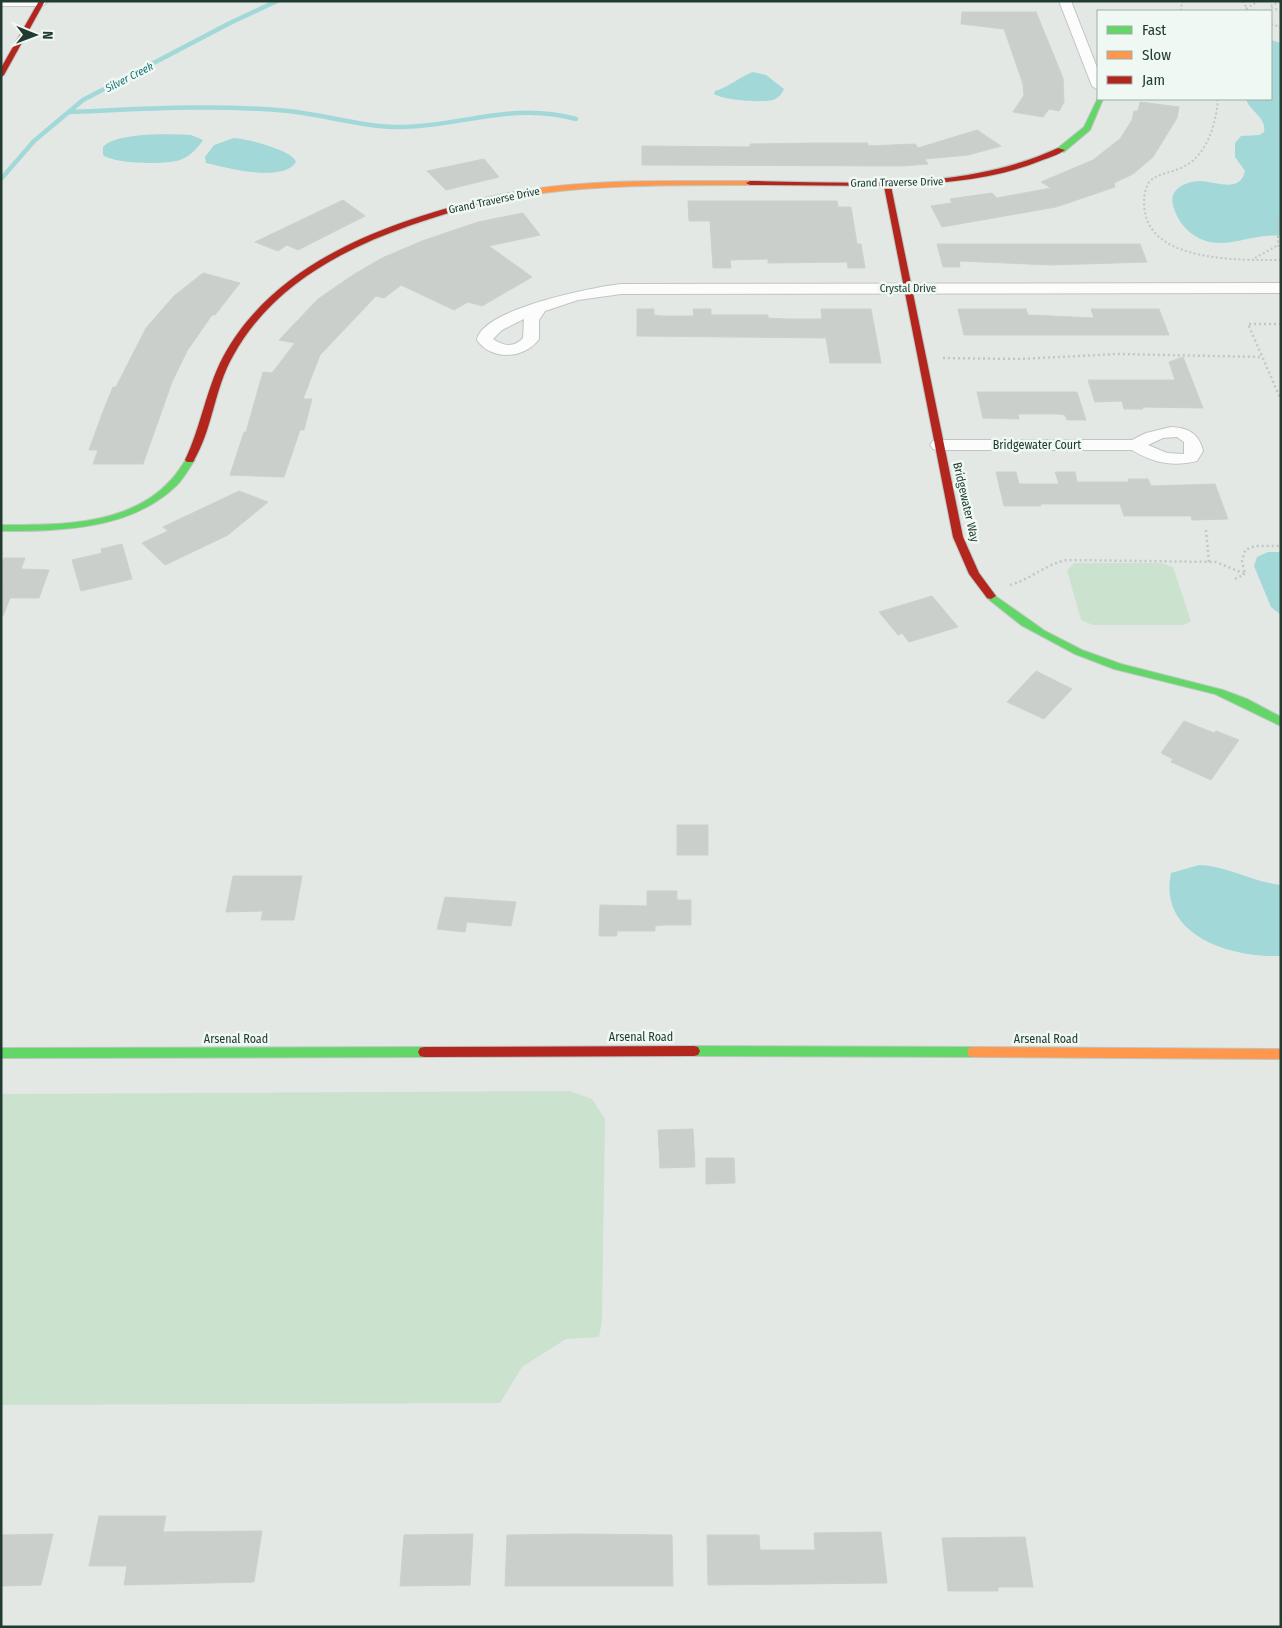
<svg xmlns="http://www.w3.org/2000/svg" width="1282" height="1628" font-family="'Fira Sans Condensed',sans-serif">
	<style>
		.green { fill: #cbe2cf }
		.water { fill: #a3d8d8 }
		.lines { fill: none; stroke-linecap: round; stroke-linejoin: round }
		.stream { stroke: #a3d8d8; stroke-width: 4.5 }
		.building { fill: #cacfcc; stroke: #cbd1ce }
		.street-casing { stroke: #c0c5c2; stroke-width: 2 }
		.fast-casing { stroke: #bec6c2; stroke-width: 2 }
		.slow-casing { stroke: #bec6c2; stroke-width: 2 }
		.jam-casing { stroke: #bec6c2; stroke-width: 2 }
		.path-far1 { stroke: #c0c8c5; stroke-width: 2; stroke-dasharray: 2 2.5; stroke-linecap: butt }
		.path { stroke: #c0c8c5; stroke-width: 2.5; stroke-dasharray: 2 3; stroke-linecap: butt }
		.street { fill: #fbfcfb; fill-rule: evenodd }
		.fast { fill: #63d668; fill-rule: evenodd }
		.slow { fill: #ff974d; fill-rule: evenodd }
		.jam { fill: #b3261e; fill-rule: evenodd }
		.labels { text-anchor: middle; stroke-width: 5; stroke-linejoin: round; paint-order: stroke }
		.far-water-label { font-size: 11px; font-style: italic; fill: #1a7678; stroke: #f0f8f3 }
		.far-street-label { font-size: 11px; fill: #203c30; stroke: #f0f8f3 }
		.street-label { font-size: 12px; fill: #203c30; stroke: #f0f8f3 }
	</style>
	<rect width="100%" height="100%" fill="#e3e8e5"/>
	<g class="green">
		<path d="M1074,563H1162L1173,567L1191,621L1184,625H1093L1081,620L1067,570Z"/>
		<path d="M570,1091L592,1099L605,1119L602,1321L599,1337L566,1339L522,1367L500,1403L1,1405V1094Z"/>
	</g>
	<g class="water">
		<path d="M1271,40L1281,43V236C1250,232 1221,255 1192,234C1182,226 1176,217 1173,205C1169,189 1185,182 1199,181C1215,181 1240,194 1245,171L1235,157V143L1241,136L1259,135L1264,132C1267,117 1249,111 1246,99H1271Z"/>
		<path d="M753,72L766,75L784,89C782,94 778,98 773,100C762,103 723,100 714,94L715,91C729,87 739,77 753,72Z"/>
		<path d="M191,135L203,140C198,148 189,157 180,160C166,165 114,164 103,155V147C117,132 171,134 191,135Z"/>
		<path d="M234,138C247,139 293,150 296,162C283,183 227,168 206,163L205,157L214,145Z"/>
		<path d="M1268,552H1281V615L1271,607L1254,566L1257,557Z"/>
		<path d="M1199,865C1227,866 1253,882 1281,885V956C1231,958 1158,936 1171,873Z"/>
	</g>
	<g class="lines">
		<g class="stream">
			<path d="M69,112C142,109 215,104 288,111C327,115 365,128 404,127C466,125 513,102 576,119"/>
			<path d="M1,179L34,141L83,100L228,24L277,1"/>
		</g>
	</g>
	<g class="building">
		<path d="M962,12H1036L1063,78L1064,102L1059,111L1049,109L1043,117L1013,112L1024,95L1023,84L1004,29L961,24Z"/>
		<path d="M1140,102L1179,107L1177,118L1153,157L1133,174L1114,183L1115,187L1056,207L942,227L931,206L952,203L950,199L992,193L997,198L1051,188L1041,182L1093,160L1112,145L1120,139L1132,120L1134,111H1138Z"/>
		<path d="M977,130L1001,146L968,155L925,159L928,164L902,166L642,165V146L750,147V144L815,143H868V146L915,144L918,148Z"/>
		<path d="M484,159L499,177L446,190L427,171Z"/>
		<path d="M343,200L365,216L298,250L287,245L278,251L255,242Z"/>
		<path d="M688,201H837L838,207H851L857,244H861L865,268H848L847,262L768,263V259L730,260L731,268H713L710,221H689Z"/>
		<path d="M523,213L540,235L489,246L532,277L482,306L468,302L454,310L401,285L384,298L376,296L320,355L303,399H312L304,430H300L284,477L230,475L244,432H246L263,372L272,373L295,343L279,340L318,299L353,275L382,258L422,241L478,222Z"/>
		<path d="M937,244H1140L1147,262L1051,265L959,261L960,267H943Z"/>
		<path d="M203,273L240,283L215,315H212L187,351L172,382L143,464H93L98,450H89L102,414L113,387H116L146,328L174,296Z"/>
		<path d="M637,309H654V315L661,316H694L693,309H711V315H768V318L785,319H822L821,309H871L881,363H830L826,338L637,336Z"/>
		<path d="M958,309H1026L1028,315L1094,318L1091,309H1159L1169,335H964Z"/>
		<path d="M1183,357L1203,408L1142,407L1143,409H1124L1122,401L1095,402L1088,380H1175L1169,362Z"/>
		<path d="M977,392H1077L1086,420H1067L1065,415L1058,414H1018L1019,419L983,418Z"/>
		<path d="M996,472H1016L1019,484H1059L1055,472H1075L1077,482H1129L1128,479H1148L1151,486L1215,484L1228,519L1192,520L1191,516H1124L1120,504H1040L1041,506H1004Z"/>
		<path d="M239,491L268,502L228,535L165,565L142,543L168,531L163,527Z"/>
		<path d="M122,544L132,579L81,591L72,560L102,553L101,549Z"/>
		<path d="M4,558H25L21,569L49,570L39,598H10L3,616L1,565Z"/>
		<path d="M932,596L958,627L909,642L902,633L898,635L879,612Z"/>
		<path d="M1036,671L1072,689L1044,719L1007,702Z"/>
		<path d="M1184,721L1214,733L1216,731L1239,740L1211,780L1171,762L1173,759L1161,753Z"/>
		<rect x="677" y="825" width="31" height="30"/>
		<path d="M233,876H302L294,920H261L263,911L226,912Z"/>
		<path d="M647,891H677V900H691V925H664L655,926V931H617V936H599L600,905L647,906Z"/>
		<path d="M445,897L516,902L511,926L467,922L465,932L437,929Z"/>
		<path d="M693,1129L695,1167L660,1168L658,1130Z"/>
		<path d="M706,1158H734L735,1183L706,1184Z"/>
		<path d="M99,1516H166L163,1532L262,1531L254,1582L124,1585L127,1566H89Z"/>
		<path d="M881,1532L887,1583L708,1585L707,1535H759L760,1550H815L814,1533Z"/>
		<path d="M53,1534L41,1585L1,1586V1535Z"/>
		<path d="M473,1534L470,1585L400,1586L404,1535Z"/>
		<path d="M575,1534L672,1535L673,1586H505L507,1535Z"/>
		<path d="M1025,1537L1033,1587H998V1591H948L942,1538Z"/>
	</g>
	<g class="lines">
		<defs>
			<g id="street">
				<path d="M1,1H47L48,2L42,6H1Z"/>
				<path d="M1059,1H1071L1098,70V90L1092,86Z"/>
				<path d="M1281,283V293L621,294L578,300L545,311L539,320V339C525,359 491,361 477,340C481,309 594,287 621,284ZM524,319L523,338C514,348 503,346 493,339L502,330Z"/>
				<path d="M1171,427C1188,428 1199,433 1203,451L1197,461C1173,467 1153,463 1132,450H939L933,449L930,445L933,441L939,440H1132L1146,433ZM1177,437L1184,442V454L1167,453L1148,445L1163,438Z"/>
			</g>
			<g id="fast">
				<path d="M1098,98L1103,99L1090,130L1064,152H1058V148L1084,127Z"/>
				<path d="M190,457L195,460C189,468 184,478 177,485C131,530 61,531 1,531V525C58,525 130,526 171,480C177,474 182,465 187,458Z"/>
				<path d="M991,593L1045,631L1082,650L1121,664L1223,690L1247,699L1281,717V726L1215,694L1114,669L1075,654L1021,625L987,598L986,596Z"/>
				<path d="M694,1046L973,1047L977,1048L979,1052L977,1056L973,1057L694,1056L690,1055L688,1051L690,1047Z"/>
				<path d="M424,1047L428,1048L430,1052L428,1056L424,1057L1,1058V1048Z"/>
			</g>
			<g id="slow">
				<path d="M681,181H750L754,183L750,185C658,185 568,184 478,204L474,202C481,197 492,197 500,195C559,182 621,181 681,181Z"/>
				<path d="M973,1047L1281,1049V1059L973,1057L969,1056L967,1052L969,1048Z"/>
			</g>
			<g id="jam">
				<path d="M39,1H45L4,75L1,77V68Z"/>
				<path d="M1058,148L1065,150C1058,155 1048,158 1040,161C993,180 942,183 891,186L963,537L979,573L996,596L991,599L987,598L969,574L953,537L884,186L750,185L746,183L750,181C853,182 962,192 1058,148Z"/>
				<path d="M478,200H481V204C387,229 282,266 233,356C214,389 213,429 193,462H187L185,460C201,427 206,389 223,357C273,264 382,224 478,200Z"/>
				<path d="M694,1046L698,1047L700,1051L698,1055L694,1056L424,1057L420,1056L418,1052L420,1048L424,1047Z"/>
			</g>
		</defs>
		<use href="#street" class="street-casing"/>
		<use href="#fast" class="fast-casing"/>
		<use href="#slow" class="slow-casing"/>
		<use href="#jam" class="jam-casing"/>
		<g class="path-far1">
			<path d="M1243,1L1248,11"/>
			<path d="M1281,3L1273,4L1270,7L1281,11"/>
			<path d="M1246,9L1258,1"/>
			<path d="M1181,11L1182,1"/>
			<path d="M1271,24L1281,27"/>
			<path d="M1218,99C1216,124 1207,157 1181,168C1170,173 1158,173 1149,182C1144,191 1143,202 1145,212C1153,263 1244,260 1281,260"/>
			<path d="M1278,218V245L1281,250"/>
			<path d="M1255,258L1278,245"/>
		</g>
		<g class="path">
			<path d="M1281,324H1248L1281,400"/>
			<path d="M943,358L1020,359L1117,354L1261,357"/>
			<path d="M1206,530L1209,562"/>
			<path d="M1235,579L1245,574"/>
			<path d="M1010,585C1031,579 1046,564 1067,560L1216,562L1245,574L1242,561L1245,550L1255,546H1281"/>
		</g>
		<use href="#street" class="street"/>
		<use href="#fast" class="fast"/>
		<use href="#slow" class="slow"/>
		<use href="#jam" class="jam"/>
	</g>
	<g class="labels">
		<g class="far-water-label">
			<text transform="translate(129 77) rotate(-27)" y="4">Silver Creek</text>
		</g>
		<g class="far-street-label">
			<text transform="translate(897 182) rotate(-1)" y="4">Grand Traverse Drive</text>
			<text transform="translate(494 200) rotate(-12)" y="4">Grand Traverse Drive</text>
			<text x="908" y="292">Crystal Drive</text>
		</g>
		<g class="street-label">
			<text x="1037" y="449">Bridgewater Court</text>
			<text transform="translate(966 502) rotate(77)" y="4">Bridgewater Way</text>
			<text x="641" y="1041">Arsenal Road</text>
			<text x="236" y="1043">Arsenal Road</text>
			<text x="1046" y="1043">Arsenal Road</text>
		</g>
	</g>
	<rect width="1282" height="1628" fill="none" stroke="#203c30" stroke-width="5"/>
	<rect x="1097" y="10" width="175" height="90" fill="#f0f8f3" stroke="#9dada5"/>
	<rect x="1107" y="26" width="25" height="8" fill="#63d668" stroke="#9dada5"/>
	<text x="1142" y="35" font-size="15" fill="#203c30">Fast</text>
	<rect x="1107" y="51" width="25" height="8" fill="#ff974d" stroke="#9dada5"/>
	<text x="1142" y="60" font-size="15" fill="#203c30">Slow</text>
	<rect x="1107" y="76" width="25" height="8" fill="#b3261e" stroke="#9dada5"/>
	<text x="1142" y="85" font-size="15" fill="#203c30">Jam</text>
	<g transform="translate(35 35) rotate(91)" stroke="#f0f8f3" stroke-width="4" paint-order="stroke">
	<path d="M0-4L9 19L0 12L-9 19Z" fill="#203c30"/>
	<text y="-8" font-size="14" font-weight="bold" text-anchor="middle" fill="#203c30">N</text>
	</g>
</svg>
